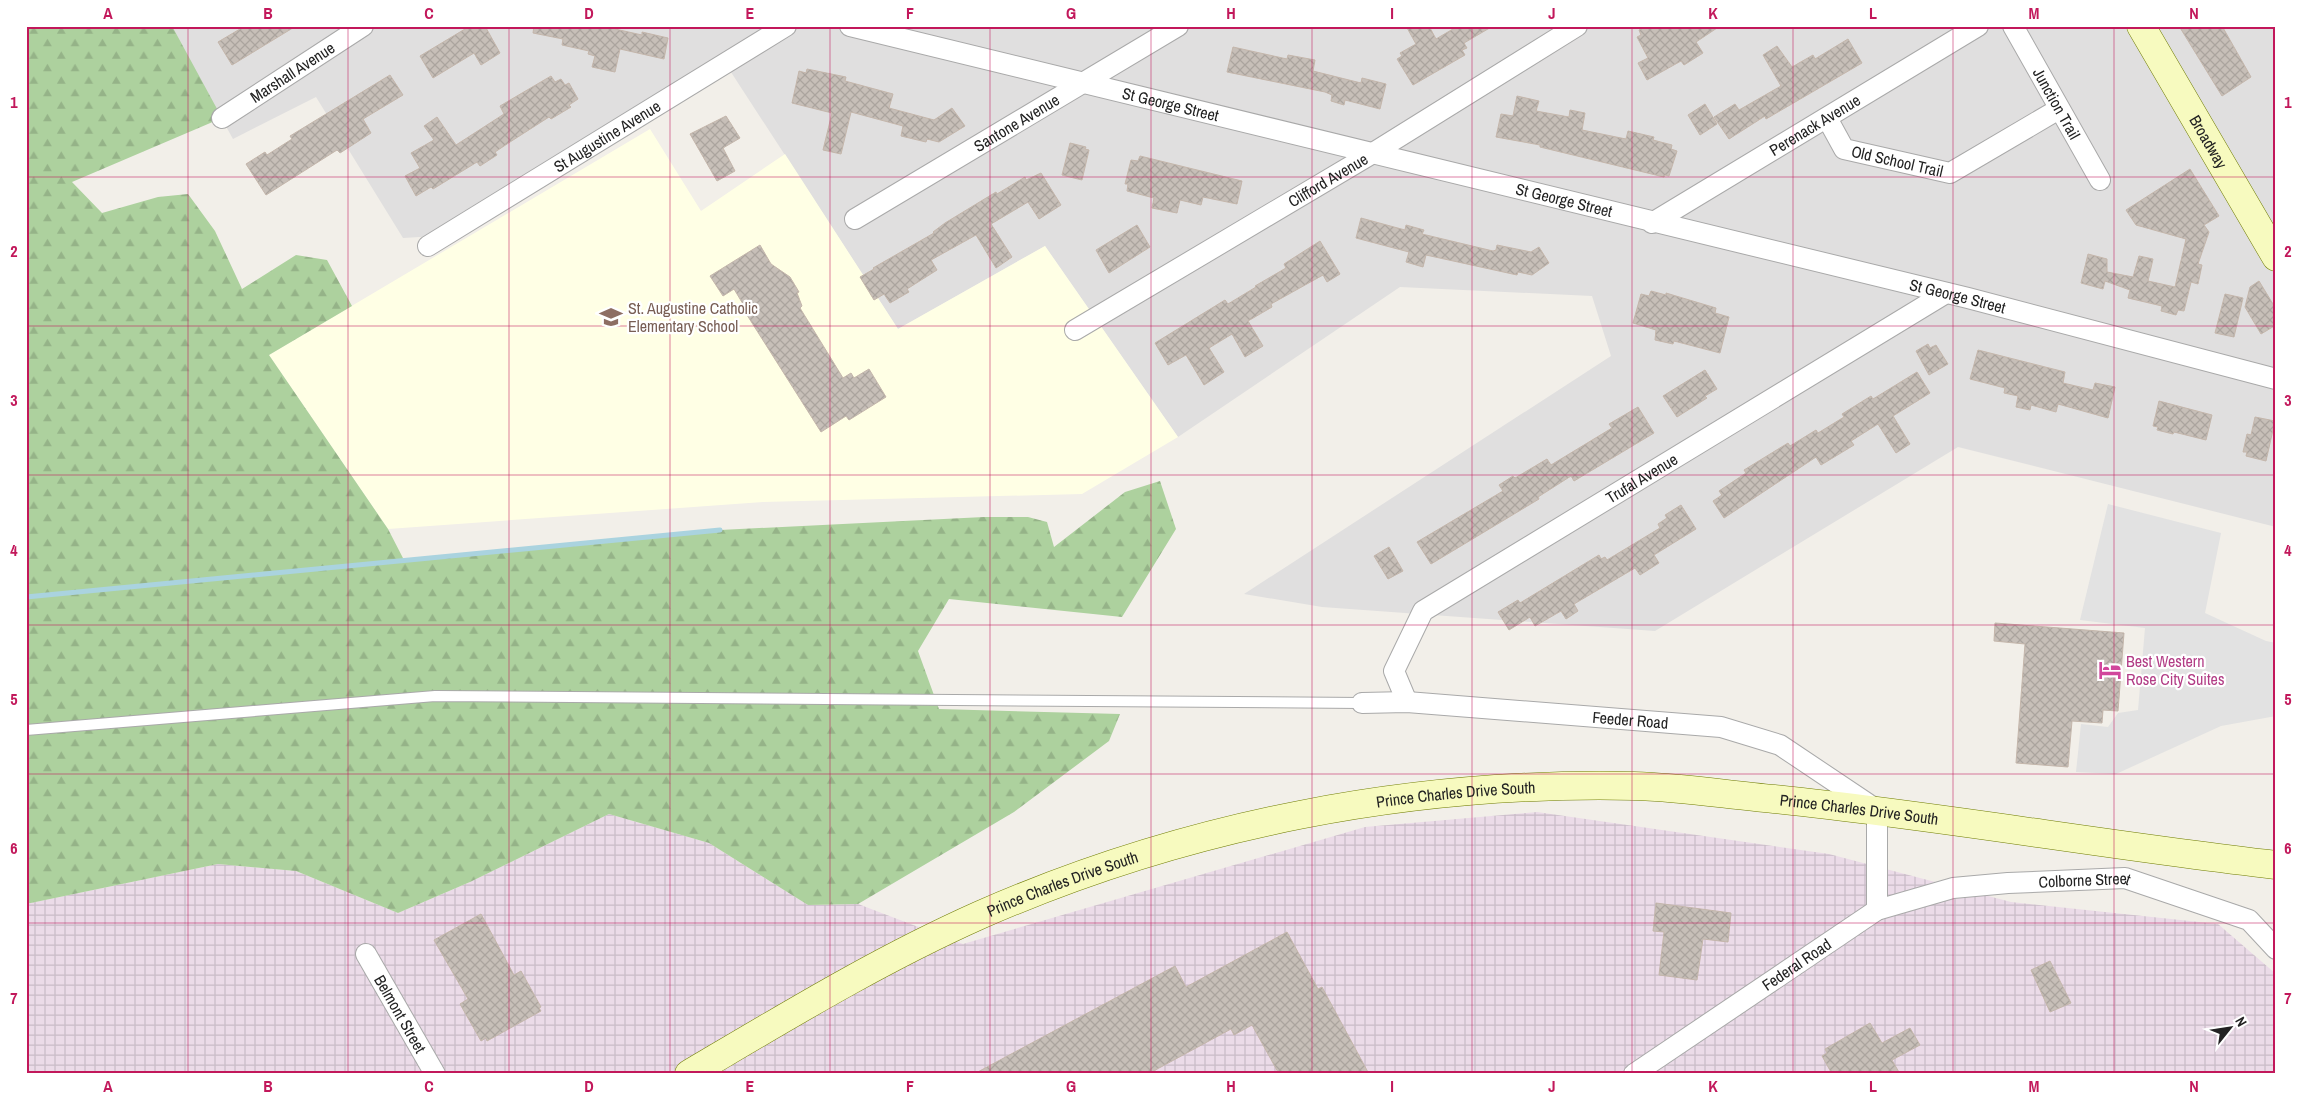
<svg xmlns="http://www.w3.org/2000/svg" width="2302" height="1100" font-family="'Archivo Narrow',sans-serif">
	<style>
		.residential { fill: #e0dfdf }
		.industrial { fill: url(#industrial-grid) }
		.education { fill: #ffffe5 }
		.forest { fill: url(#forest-firs) }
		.parking { fill: #e2e2e2 }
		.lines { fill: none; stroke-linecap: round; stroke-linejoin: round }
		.stream { stroke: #aad3df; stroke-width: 5 }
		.building { fill: url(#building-cross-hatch); stroke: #c4b6ab }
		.lane-casing { stroke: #a9a9a9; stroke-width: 12 }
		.street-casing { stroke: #a9a9a9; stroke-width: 22 }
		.secondary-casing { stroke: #707d05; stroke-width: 29 }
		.lane { stroke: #fff; stroke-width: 10 }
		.street { stroke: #fff; stroke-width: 20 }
		.secondary { stroke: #f7fabf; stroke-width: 28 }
		.grid { fill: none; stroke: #c2185b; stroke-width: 1; stroke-opacity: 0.55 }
		.labels { text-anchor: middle; stroke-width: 4.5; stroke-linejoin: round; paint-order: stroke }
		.street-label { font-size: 16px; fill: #222; stroke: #fff }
		.education-label { font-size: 16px; fill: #785e54; stroke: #fff; text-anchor: start }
		.hotel-label { font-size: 16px; fill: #b23c85; stroke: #fff; text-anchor: start }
		.neatline { fill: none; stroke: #c2185b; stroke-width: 2 }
		.grid-label { font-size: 16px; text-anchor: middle; font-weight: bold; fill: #c2185b }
	</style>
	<defs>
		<pattern id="industrial-grid" width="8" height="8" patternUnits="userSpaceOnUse" patternTransform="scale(1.25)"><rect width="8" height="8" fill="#ebdbe8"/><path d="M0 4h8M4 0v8" fill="none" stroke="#c9bcc7"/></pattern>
		<pattern id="forest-firs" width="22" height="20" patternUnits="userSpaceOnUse" patternTransform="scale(1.25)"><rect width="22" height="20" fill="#add19e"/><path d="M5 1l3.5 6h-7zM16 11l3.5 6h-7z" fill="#95b388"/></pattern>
		<pattern id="building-cross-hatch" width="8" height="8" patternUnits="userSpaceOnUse" patternTransform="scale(1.25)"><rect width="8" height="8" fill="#c7bfb8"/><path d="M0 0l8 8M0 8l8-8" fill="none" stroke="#aba49e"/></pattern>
	</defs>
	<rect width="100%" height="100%" fill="#f2efe9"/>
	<path class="residential" d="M170,26H2276V527L1958,447L1655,631L1322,607L1244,594L1611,356L1592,296L1400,287L1178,437L1045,246L898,329L727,66L437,236L403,238L316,97L233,139Z"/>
	<path class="industrial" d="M1537,812L1829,854L2011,902L2218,924L2276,974V1074H26V904L218,864L296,871L398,913L470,882L609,814L709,843L808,905L858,904L963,944L1365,827Z"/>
	<path class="education" d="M650,129L701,211L785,154L898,329L1045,246L1178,437L1082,494L763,502L388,529L269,355Z"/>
	<path class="forest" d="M26,26H172L222,118L72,182L102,213L158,197L188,194L215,231L242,289L296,255L327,260L352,306L269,355L388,529L404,560L720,530L984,517H1028L1047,522L1054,547L1125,492L1160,481L1176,529L1122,617L949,599L918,651L939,709L1120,714L1109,741L1014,812L858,904L808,905L709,843L609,814L470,882L398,913L296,871L218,864L26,904Z"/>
	<path class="parking" d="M2108,504L2221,533L2205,613L2266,641L2276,643V716L2221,726L2116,774L2076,772L2081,724L2108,727L2118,713L2138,710L2145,628L2080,620Z"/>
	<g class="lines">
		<path class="stream" d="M26,597L720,530"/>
	</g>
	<g class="building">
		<path d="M245,26H296L232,65L218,42Z"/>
		<path d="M470,26H485L500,53L481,65L474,53L433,78L420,56Z"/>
		<path d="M534,26H615V29L642,35V32L668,38L664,59L620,49L615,72L592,67L595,56L588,54L589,51L562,45L563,39L533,33Z"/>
		<path d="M1406,26H1429L1436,39L1458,26H1493L1464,43L1467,48L1462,50L1465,55L1413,85L1397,59L1402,56L1400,53L1416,44Z"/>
		<path d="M1646,26H1720L1696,42L1703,53L1684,65L1681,61L1647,80L1638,63L1648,58L1637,37L1641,35L1639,30Z"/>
		<path d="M2179,26H2222L2251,77L2222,96Z"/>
		<path d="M1848,39L1862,63L1766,119L1765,116L1729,139L1714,117L1735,104L1739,110L1781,86L1763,55L1777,46L1792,67L1813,55L1815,59Z"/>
		<path d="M1233,47L1287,59L1288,55L1315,60L1313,71L1361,83L1362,78L1386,84L1380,109L1345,100L1344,105L1331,101L1332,95L1325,92L1227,72Z"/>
		<path d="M807,69L846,77L845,81L893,94L889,108L934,120L952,108L965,126L939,142L927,139L926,142L901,136L903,126L851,112L841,154L823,150L832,113L792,103L799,71L806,73Z"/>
		<path d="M390,75L403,95L363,119L371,133L340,153L337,150L266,195L246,164L265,152L267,155L292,139L290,136Z"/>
		<path d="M551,76L555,82L561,79L565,85L569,83L578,99L569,105L571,107L551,119L549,117L510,142L495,152L497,155L480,166L477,162L433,189L431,187L416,196L405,176L420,168L411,153L434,140L424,126L437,117L456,145L504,114L500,106Z"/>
		<path d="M1517,96L1539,101L1536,111L1569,117L1570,110L1585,113L1582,130L1626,139L1628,131L1654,137L1653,140L1672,145L1671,149L1677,151L1669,176L1665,175L1664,177L1540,147V145L1496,137L1501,114L1513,116Z"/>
		<path d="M1705,104L1717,124L1700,135L1688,115Z"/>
		<path d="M726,116L740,138L723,148L735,171L717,181L690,134Z"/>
		<path d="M1070,143L1086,147L1085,149L1089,150L1082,180L1062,175Z"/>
		<path d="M1140,156L1242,181L1237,204L1203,197L1201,205L1180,200L1177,213L1152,208L1154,198L1127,191L1128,184H1125L1131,160L1138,161Z"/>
		<path d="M2190,169L2219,216L2204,225L2209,232L2198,264L2202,265L2198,284L2191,282L2184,311L2178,310L2176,315L2161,311L2162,306L2128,298L2130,290L2105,281L2103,289L2081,283L2088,254L2107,259V272L2133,277L2139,256L2153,259L2148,281L2175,287L2186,239L2136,225L2126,210Z"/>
		<path d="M1041,173L1061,205L1039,219L1028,202L991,224L1012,257L996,268L976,235L931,260L937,270L907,289L909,292L890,303L884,294L874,300L860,277L874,269L873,268L934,233L933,232L945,223L996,192L997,194L1025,177L1026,180Z"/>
		<path d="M1361,218L1405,230L1406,225L1424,230L1422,234L1493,251L1496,250L1497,245L1531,252L1539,247L1549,263L1532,275L1518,272L1517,275L1426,255L1423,267L1406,262L1409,252L1356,238Z"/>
		<path d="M1137,225L1150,247L1109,273L1096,250Z"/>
		<path d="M1320,241L1340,274L1327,282L1323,275L1271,304L1272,307L1248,321L1263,346L1245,357L1232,334L1209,348L1224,372L1204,385L1186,355L1168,365L1155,343L1225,300L1228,304L1256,287L1255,286L1286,268L1284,264Z"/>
		<path d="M760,245L771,264L790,277L799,292L797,293L802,306L800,308L843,378L851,373L854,378L869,369L886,397L849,420L846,416L821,432L747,315L749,314L734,289L723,296L710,276Z"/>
		<path d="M2259,281L2276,309V325L2261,334L2245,307L2250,287Z"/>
		<path d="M1651,291L1666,295V293L1716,308L1715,313L1729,317L1720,353L1674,341L1673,344L1655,340L1656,330L1633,323L1641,294L1649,296Z"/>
		<path d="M2225,294L2243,298L2234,337L2215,333Z"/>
		<path d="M1928,344L1930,348L1936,345L1948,364L1929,375L1916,351Z"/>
		<path d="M1978,350L2065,372L2063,383L2093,390L2095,383L2115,387L2108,418L2058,404L2056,412L2031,405L2030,410L2016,407L2018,396L2004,393L2005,388L1970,379Z"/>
		<path d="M1705,370L1717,389L1705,396L1707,398L1677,417L1663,396Z"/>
		<path d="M1917,372L1930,393L1893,416L1910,444L1896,453L1878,424L1851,441L1854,445L1821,465L1816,457L1724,518L1713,501L1722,495L1719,491L1746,473L1744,470L1788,443L1790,446L1816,430L1818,433L1844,417L1842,414L1871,396L1873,399Z"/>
		<path d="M2159,401L2212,415L2206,440L2174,432L2173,434L2157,430L2158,427L2153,426Z"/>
		<path d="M1638,407L1654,433L1574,481L1571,476L1538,497L1539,499L1431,564L1417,542L1503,491L1499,485L1513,476L1515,478L1547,459L1551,465L1612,428L1609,424Z"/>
		<path d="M2255,417L2275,421L2266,461L2246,456L2247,452H2243L2247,434L2251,435Z"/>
		<path d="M1681,505L1696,529L1654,555L1659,563L1640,575L1635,568L1574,604L1578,611L1566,619L1561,611L1535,626L1530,617L1509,630L1498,612L1518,600L1520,603L1599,555L1601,559L1605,557L1607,560L1660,528L1658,524L1667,518L1665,515Z"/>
		<path d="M1389,547L1403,571L1388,579L1374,556Z"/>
		<path d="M1995,623L2124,633L2118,711L2103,710L2102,723L2072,721L2068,767L2016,763L2025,644L1994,641Z"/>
		<path d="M1656,903L1731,913L1728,942L1703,939L1697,980L1659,975L1664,932L1653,931Z"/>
		<path d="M481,914L514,975L521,971L541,1007L539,1008L541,1011L487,1041L486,1038L481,1041L460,1004L468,999L434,940Z"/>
		<path d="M1287,932L1318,989L1322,987L1369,1074H1279L1252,1025L1234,1035L1231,1029L1148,1074H974L1175,966L1186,987Z"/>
		<path d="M2050,961L2071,1003L2050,1012L2031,970Z"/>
		<path d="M1870,1023L1882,1043L1910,1028L1920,1045L1892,1060L1900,1074H1832L1822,1056L1827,1053L1825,1049Z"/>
	</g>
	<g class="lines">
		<defs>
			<path id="lane" d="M26,730L435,696L1362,703"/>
			<g id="street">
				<path id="s1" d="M850,26L1968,298L2276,379"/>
				<path id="s2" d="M2013,26L2100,180"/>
				<path id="s3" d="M222,118L363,26"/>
				<path id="s4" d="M1827,118L1844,149L1950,173L2059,109"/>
				<path id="s5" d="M855,219L1178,26"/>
				<path id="s6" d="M1652,223L1978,26"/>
				<path id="s7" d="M428,246L786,26"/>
				<path id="s8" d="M1075,330L1373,153L1577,26"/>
				<path id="s9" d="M1407,702L1394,671L1423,611L1946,293"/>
				<path id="s10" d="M1362,703L1407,702L1721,727L1780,745L1877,810V910"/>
				<path id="s11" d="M366,954L435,1074"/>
				<path id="s12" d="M1634,1074L1877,910L1953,888L2008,883L2125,878L2249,920L2276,949"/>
			</g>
			<g id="secondary">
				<path id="s13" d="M2141,26L2276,257"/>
				<path id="s14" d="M689,1074C784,1018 879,960 980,915C1185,825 1410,781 1634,786C1680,787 1728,795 1774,799C1942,816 2108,846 2276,865"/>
			</g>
		</defs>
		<use href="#lane" class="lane-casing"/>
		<use href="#street" class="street-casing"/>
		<use href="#secondary" class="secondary-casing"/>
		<use href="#lane" class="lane"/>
		<use href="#street" class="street"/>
		<use href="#secondary" class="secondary"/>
	</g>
	<path class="grid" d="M188,26V1074M348,26V1074M509,26V1074M670,26V1074M830,26V1074M990,26V1074M1151,26V1074M1312,26V1074M1472,26V1074M1632,26V1074M1793,26V1074M1953,26V1074M2114,26V1074M26,177H2276M26,326H2276M26,475H2276M26,625H2276M26,774H2276M26,923H2276"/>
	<defs>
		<symbol id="school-bare" viewBox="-9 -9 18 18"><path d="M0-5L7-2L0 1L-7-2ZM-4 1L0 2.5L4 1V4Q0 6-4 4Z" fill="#8d6e63" stroke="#fff" stroke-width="2.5" paint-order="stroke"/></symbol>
		<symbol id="hotel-bare" viewBox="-9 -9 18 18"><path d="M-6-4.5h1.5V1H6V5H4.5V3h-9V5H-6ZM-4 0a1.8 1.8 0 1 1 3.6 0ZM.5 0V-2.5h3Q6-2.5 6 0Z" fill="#d1479c" stroke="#fff" stroke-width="2.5" paint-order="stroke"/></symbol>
	</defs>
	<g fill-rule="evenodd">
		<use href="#school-bare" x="595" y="301" width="32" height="32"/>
		<use href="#hotel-bare" x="2094" y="654" width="32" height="32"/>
	</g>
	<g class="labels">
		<g class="street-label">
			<text dy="6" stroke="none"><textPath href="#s3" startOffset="84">Marshall Avenue</textPath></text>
			<text dy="6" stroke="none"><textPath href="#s2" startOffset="89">Junction Trail</textPath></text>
			<text dy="6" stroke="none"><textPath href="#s1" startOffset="330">St George Street</textPath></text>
			<text dy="6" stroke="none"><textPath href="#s5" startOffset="188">Santone Avenue</textPath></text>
			<text dy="6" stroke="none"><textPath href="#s6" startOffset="190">Perenack Avenue</textPath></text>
			<text dy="6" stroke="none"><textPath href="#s7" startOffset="210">St Augustine Avenue</textPath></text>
			<text dy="6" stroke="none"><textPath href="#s13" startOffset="134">Broadway</textPath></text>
			<text dy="6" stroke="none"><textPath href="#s4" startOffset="90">Old School Trail</textPath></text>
			<text dy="6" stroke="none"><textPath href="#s8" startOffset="294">Clifford Avenue</textPath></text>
			<text dy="6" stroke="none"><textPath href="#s1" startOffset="735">St George Street</textPath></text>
			<text dy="6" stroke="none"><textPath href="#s1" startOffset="1140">St George Street</textPath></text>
			<text dy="6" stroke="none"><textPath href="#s9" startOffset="356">Trufal Avenue</textPath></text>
			<text dy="6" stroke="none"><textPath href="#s10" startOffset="269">Feeder Road</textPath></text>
			<text dy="6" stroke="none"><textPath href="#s14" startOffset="825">Prince Charles Drive South</textPath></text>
			<text dy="6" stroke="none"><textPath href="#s14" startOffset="1230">Prince Charles Drive South</textPath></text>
			<text dy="6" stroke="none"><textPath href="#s12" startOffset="504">Colborne Street</textPath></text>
			<text dy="6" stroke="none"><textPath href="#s14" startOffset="420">Prince Charles Drive South</textPath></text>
			<text dy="6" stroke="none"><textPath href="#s12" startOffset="196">Federal Road</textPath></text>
			<text dy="6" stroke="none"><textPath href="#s11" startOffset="69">Belmont Street</textPath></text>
		</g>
		<g class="education-label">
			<text x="628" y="314">St. Augustine Catholic<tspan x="628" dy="18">Elementary School</tspan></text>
		</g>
		<g class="hotel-label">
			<text x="2126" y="667">Best Western<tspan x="2126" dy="18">Rose City Suites</tspan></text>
		</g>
	</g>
	<rect width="2302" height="1100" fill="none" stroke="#ffffff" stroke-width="55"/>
	<g transform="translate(2230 1028) rotate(60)" stroke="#ffffff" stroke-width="4" paint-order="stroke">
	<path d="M0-4L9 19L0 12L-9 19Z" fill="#222222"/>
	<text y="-8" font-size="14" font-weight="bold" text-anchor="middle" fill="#222222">N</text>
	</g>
	<rect x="28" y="28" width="2246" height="1044" class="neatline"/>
	<g class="grid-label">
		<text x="108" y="19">A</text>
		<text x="268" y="19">B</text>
		<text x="429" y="19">C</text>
		<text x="589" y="19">D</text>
		<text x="750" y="19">E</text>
		<text x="910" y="19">F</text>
		<text x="1071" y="19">G</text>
		<text x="1231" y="19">H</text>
		<text x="1392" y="19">I</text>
		<text x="1552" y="19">J</text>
		<text x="1713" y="19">K</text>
		<text x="1873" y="19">L</text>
		<text x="2034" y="19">M</text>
		<text x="2194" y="19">N</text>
		<text x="14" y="108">1</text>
		<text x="2288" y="108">1</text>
		<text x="14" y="257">2</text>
		<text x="2288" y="257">2</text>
		<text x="14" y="406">3</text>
		<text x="2288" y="406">3</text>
		<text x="14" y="556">4</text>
		<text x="2288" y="556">4</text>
		<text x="14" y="705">5</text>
		<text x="2288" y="705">5</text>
		<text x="14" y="854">6</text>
		<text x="2288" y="854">6</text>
		<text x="14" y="1004">7</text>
		<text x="2288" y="1004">7</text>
		<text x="108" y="1092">A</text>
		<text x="268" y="1092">B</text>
		<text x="429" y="1092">C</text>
		<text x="589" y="1092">D</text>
		<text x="750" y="1092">E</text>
		<text x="910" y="1092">F</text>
		<text x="1071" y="1092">G</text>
		<text x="1231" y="1092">H</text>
		<text x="1392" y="1092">I</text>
		<text x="1552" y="1092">J</text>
		<text x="1713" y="1092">K</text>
		<text x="1873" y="1092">L</text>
		<text x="2034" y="1092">M</text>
		<text x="2194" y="1092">N</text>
	</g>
</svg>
